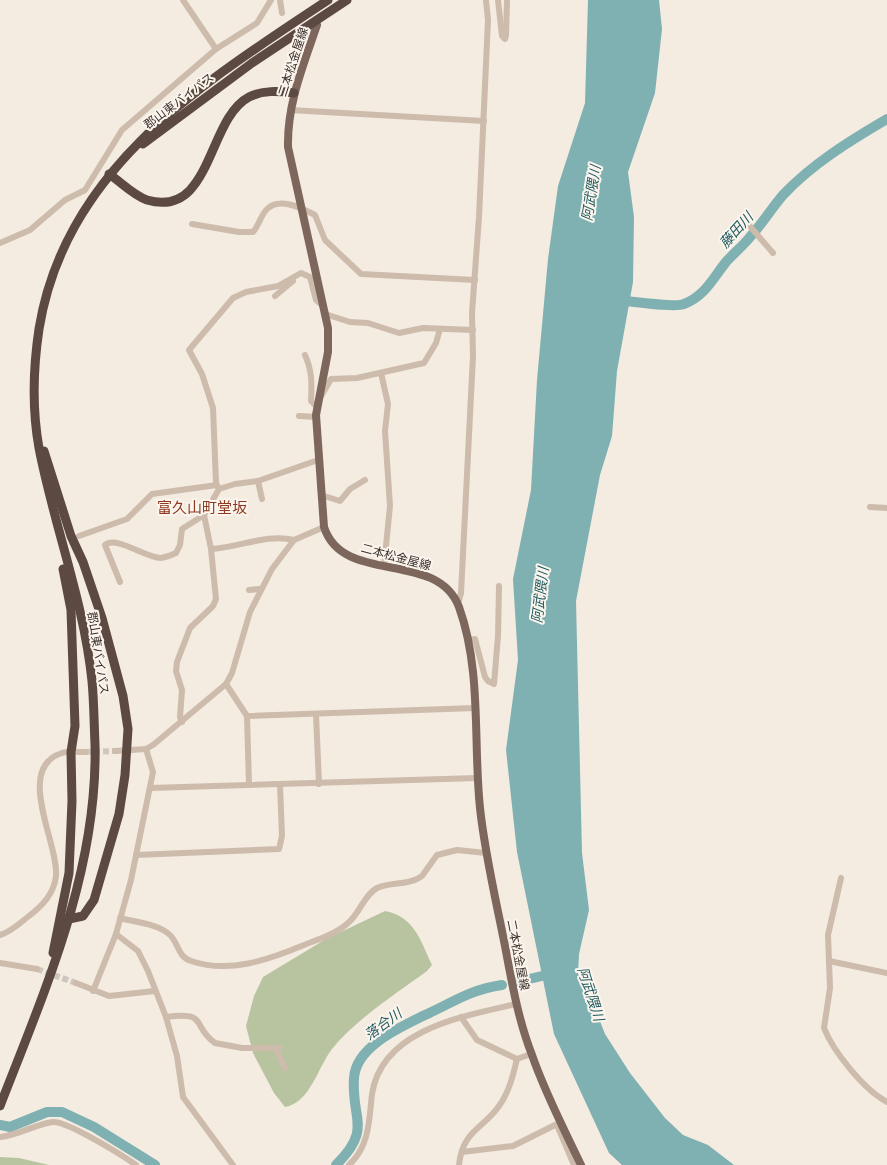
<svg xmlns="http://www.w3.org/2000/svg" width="887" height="1165" font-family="Raleway,'Noto Sans JP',sans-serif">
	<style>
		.green { fill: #b8c4a0 }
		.water { fill: #7fb0b2 }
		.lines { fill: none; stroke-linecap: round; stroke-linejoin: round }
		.river { stroke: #7fb0b2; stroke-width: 10 }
		.minor-tunnel { stroke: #cfc6bd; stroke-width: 6; stroke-dasharray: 6 3; stroke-linecap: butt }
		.minor { stroke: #cdbbac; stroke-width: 6 }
		.major { stroke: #7d675c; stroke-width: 8 }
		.highway { stroke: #5c4a42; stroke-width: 9 }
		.labels { text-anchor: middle; stroke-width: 4; stroke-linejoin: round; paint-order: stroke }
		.street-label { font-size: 12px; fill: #3b302b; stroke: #fbf5ee }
		.water-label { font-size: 14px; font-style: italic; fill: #1f5a5e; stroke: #fbf5ee }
		.quarter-label { font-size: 15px; fill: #8c3b22; stroke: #fbf5ee }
	</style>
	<rect width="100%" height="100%" fill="#f4ebe1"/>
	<g class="green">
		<path d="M385,911C415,917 420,940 432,965L427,971C396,994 356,1019 332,1049C318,1067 310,1103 285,1107L274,1093L253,1053L246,1026L254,996L263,977L326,939Z"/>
		<path d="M0,1157L19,1158L49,1165H0Z"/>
	</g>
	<path class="water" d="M588,0H659L662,29L655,93L628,172L634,217L633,282L617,371L612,436L600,475L576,601L582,853L589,910L579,954L578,974L589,993L605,1034L630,1073L665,1118L683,1135L708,1145L734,1165H622L609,1153L554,1034L517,852L506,750L518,660L513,579L531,490L537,380L548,259L558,186L585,103Z"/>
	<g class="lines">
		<g class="river">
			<path d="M616,300C630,301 675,308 684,304C705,296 713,278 726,262C734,253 743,246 750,237C762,224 771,209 783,195C812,164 851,140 887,119"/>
			<path d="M516,982L555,973"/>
			<path d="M0,1125L10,1127L47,1112H62L94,1127L155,1165"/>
			<path d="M336,1165C373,1128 351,1120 354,1078C356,1046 401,1027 425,1015C454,1002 469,990 502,985"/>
		</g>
		<g class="minor-tunnel">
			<path d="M85,752L115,751"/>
			<path d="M37,969L76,983"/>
		</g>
		<g class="minor">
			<path d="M183,0L216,49"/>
			<path d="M280,0L282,13"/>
			<path d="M498,0L502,36L505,39"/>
			<path d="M506,36L507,0"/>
			<path d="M290,110L484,121"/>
			<path d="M742,217L773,253"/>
			<path d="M192,224L239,232H253C259,225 261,215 267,209C280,196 303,209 315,215L325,240L361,274L475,280"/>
			<path d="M0,243L30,230L65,200L85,190L122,130L216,49L257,23L271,0"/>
			<path d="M275,296L293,281"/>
			<path d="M325,314L350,322L368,323L399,333L423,328L473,330"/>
			<path d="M305,355C312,370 312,384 311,401L317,407"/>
			<path d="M381,373L388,404L385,431L390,506L384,566"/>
			<path d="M320,398L331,379L357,378L424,363L436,343L440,329"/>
			<path d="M299,416L316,417"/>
			<path d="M318,460L258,481L235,484L219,489L216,483L213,408L202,374L189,350L233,298L246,292L278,286L301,273L310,277L316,300L323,306"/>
			<path d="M258,481L262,499"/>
			<path d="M321,495L340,501L350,489L365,480"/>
			<path d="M870,507L887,508"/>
			<path d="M79,536L127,519L152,494L217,485"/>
			<path d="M211,549C238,548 267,533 294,540"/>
			<path d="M120,582L105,545C116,535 145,558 161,558C167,557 172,555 176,553L180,545L182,529L204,515L219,489"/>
			<path d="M249,590L260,589"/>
			<path d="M458,604L461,593L473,356L472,313L479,217L488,20L486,0"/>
			<path d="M469,640L475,639L485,677L488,681L494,684L498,636L499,586"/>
			<path d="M226,684L247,716L249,785"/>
			<path d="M316,714L319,784"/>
			<path d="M247,716L475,708"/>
			<path d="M182,722L180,717L182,690L176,671L177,662L190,628L213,606L216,599L211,549L204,515"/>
			<path d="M115,751L146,749L153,745L226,684L232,673L250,612L272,569L294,540L324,527"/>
			<path d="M150,788L477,778"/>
			<path d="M136,855L279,849L282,836L280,785"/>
			<path d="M841,878L828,935L830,988L824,1028C833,1051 864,1090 887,1102"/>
			<path d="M120,918C135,922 159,924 170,935C179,944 178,957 191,961C229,974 268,960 304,945C319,939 336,934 348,923C360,913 364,895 377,888C390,882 405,885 417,879L422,876L437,855L457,850L486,853"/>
			<path d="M116,934L138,951L148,971L166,1017L177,1056L183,1097L233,1165"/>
			<path d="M0,935C11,932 20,923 29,916C42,906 54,894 56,876C59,844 14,768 62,753C69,751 78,752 85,752"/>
			<path d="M829,961L887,973"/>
			<path d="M0,963L37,969"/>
			<path d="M76,983L109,996L155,991"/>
			<path d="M93,991L116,934L131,880L153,772L146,749"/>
			<path d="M166,1017C209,1011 191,1026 215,1043L242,1048H280"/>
			<path d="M461,1017L477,1040L517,1059"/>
			<path d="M275,1048L285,1068"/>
			<path d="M557,1125L574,1165"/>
			<path d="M0,1137C19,1135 36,1124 53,1122C67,1121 122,1155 136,1165"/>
			<path d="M462,1152L513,1146L561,1122"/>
			<path d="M349,1165C370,1145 369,1120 372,1094C382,1029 464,1016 516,1004"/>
			<path d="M459,1165C462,1131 484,1128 499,1106C509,1092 513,1076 517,1059L531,1054"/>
		</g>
		<path class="major" d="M317,25C303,66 287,104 288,147L328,328V352L316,415L324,527C343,586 437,549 459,607C482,671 473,742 480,808C485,855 496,900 505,946C512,983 518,1019 532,1055C545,1093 564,1129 581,1165"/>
		<g class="highway">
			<path d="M143,144L252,63L347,0"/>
			<path d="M109,174C121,182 133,195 147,200C212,219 207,119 249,97C263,90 278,91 294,93"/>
			<path d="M44,451L71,536L83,562L102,618L123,696L128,729L125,775L119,814L94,900L83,916L69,919"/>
			<path d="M53,953L69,873L72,801L71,752L75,726L71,610L63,569"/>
			<path d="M0,1106C45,990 98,871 95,744C94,723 94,702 92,681C84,602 54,526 39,448C32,409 33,369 39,329C65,168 203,83 328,0"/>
		</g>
	</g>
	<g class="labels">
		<g class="street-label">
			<text transform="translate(293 62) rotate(-72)" y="4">二本松金屋線</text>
			<text transform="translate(179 101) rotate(-37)" y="4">郡山東バイパス</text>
			<text transform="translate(396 557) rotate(15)" y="4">二本松金屋線</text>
			<text transform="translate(98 653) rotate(81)" y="4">郡山東バイパス</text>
			<text transform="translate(518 955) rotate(79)" y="4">二本松金屋線</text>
		</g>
		<g class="water-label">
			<text transform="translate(591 193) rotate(-81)" y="5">阿武隈川</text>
			<text transform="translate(736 230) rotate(-48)" y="5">藤田川</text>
			<text transform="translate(540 595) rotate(-83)" y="5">阿武隈川</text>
			<text transform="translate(591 994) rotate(72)" y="5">阿武隈川</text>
			<text transform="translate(383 1024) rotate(-36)" y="5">落合川</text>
		</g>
		<g class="quarter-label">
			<text x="202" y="513">富久山町堂坂</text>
		</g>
	</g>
</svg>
